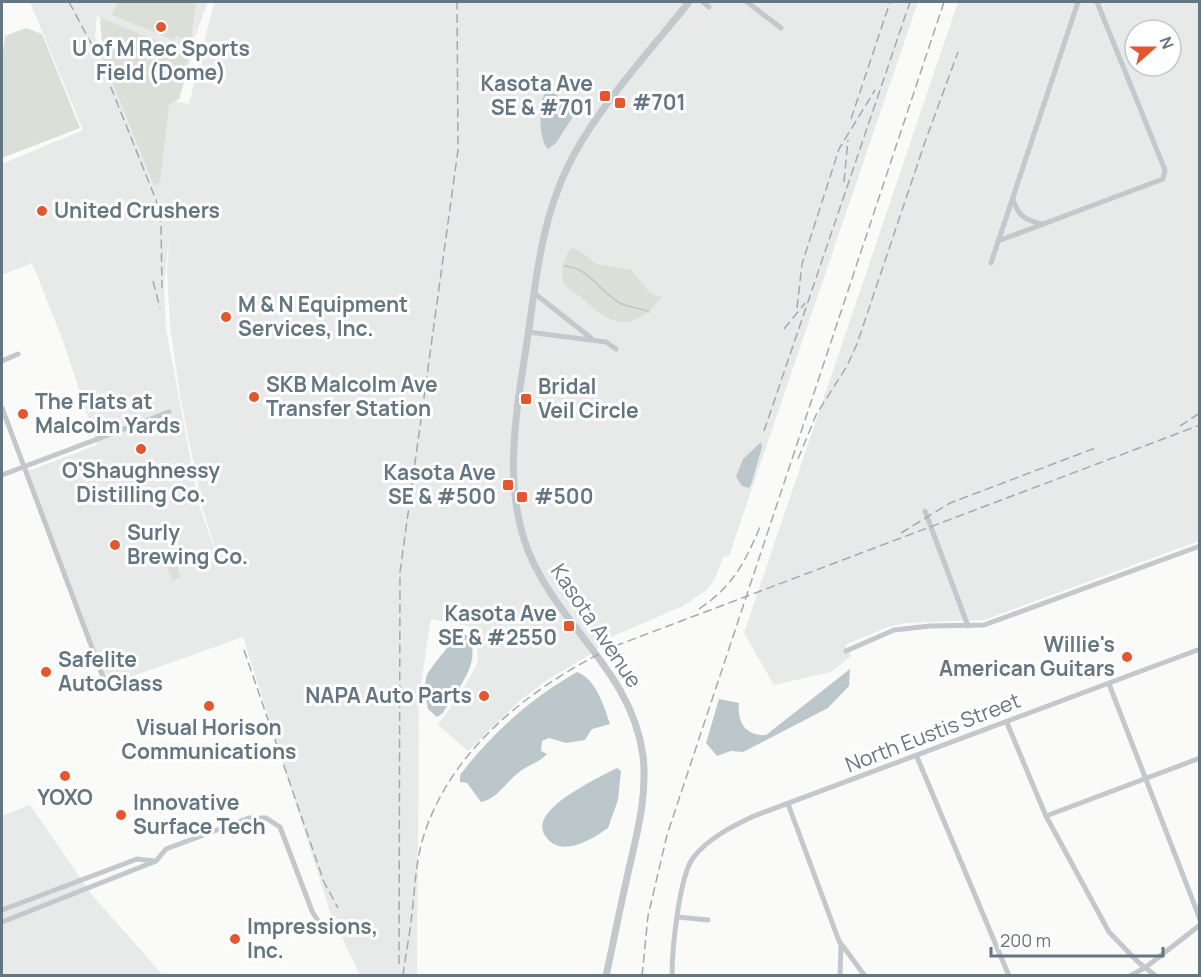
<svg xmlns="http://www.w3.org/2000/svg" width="1201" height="977" font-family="Manrope,sans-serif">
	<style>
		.built { fill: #e8e9e9; fill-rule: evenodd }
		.green { fill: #dadfd7 }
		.water { fill: #bbc7cb }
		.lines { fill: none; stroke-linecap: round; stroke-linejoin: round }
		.stream { stroke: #bbc7cb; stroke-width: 1.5 }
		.minor { stroke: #c3c8cc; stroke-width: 5 }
		.tertiary { stroke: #c3c8cc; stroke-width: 7 }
		.rail { stroke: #a2aab0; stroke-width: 1.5; stroke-dasharray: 9 4.5; stroke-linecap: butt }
		.poi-dot { fill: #e4572e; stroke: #fff; stroke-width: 2 }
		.labels { text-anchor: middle; stroke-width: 6; stroke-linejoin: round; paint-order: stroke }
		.poi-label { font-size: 21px; font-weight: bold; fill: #657683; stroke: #fff; text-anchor: start }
		.street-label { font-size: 21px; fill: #657683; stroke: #fff }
	</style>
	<rect width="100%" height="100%" fill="#fafaf8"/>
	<g class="built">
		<path d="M30,2H208L191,47L194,49L179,99L173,101L189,104L214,2H918L729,556L723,557L716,576L707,590L683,606L611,637L591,654L547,680L522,699L468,751L438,725L465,686L478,662L477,639L472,627L431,619L419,696L417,975H360L331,915L243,637L105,686L28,471L97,445L63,341L32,263L2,275V164L83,130ZM97,15L101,20L102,41L99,47L95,37ZM169,236L167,271L170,325L180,396L203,510L222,571L199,505L166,329L164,285Z"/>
		<path d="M958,2H1199V541L984,620L907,623L888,627L845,645L851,656L831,672L774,685L744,633ZM1135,30H1171V66H1135Z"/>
		<path d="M30,805L92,895L163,975L2,976V816Z"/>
	</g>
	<g class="green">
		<path d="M117,2H196L191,42L176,36L174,40L112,15Z"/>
		<path d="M103,19L185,52L188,60L185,67L188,68L179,99L169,104L160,183L154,185L99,49L102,41L100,21Z"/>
		<path d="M26,28L42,34L80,128L2,158V60L5,36Z"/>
		<path d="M572,248L579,250L596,264L631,270L651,294L662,297C620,348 602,310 564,285C561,272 562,257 572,248Z"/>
		<path d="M174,559L181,577L172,580L165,562Z"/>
	</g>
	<g class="water">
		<path d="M547,90C558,95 571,103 574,115L556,143L548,149C538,140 538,99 547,90Z"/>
		<path d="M761,442L762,447L751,485L749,488L742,486L736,477L743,459Z"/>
		<path d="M461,634L466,635C486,659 455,692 443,713L437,717L428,709C426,698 423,685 427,675C430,668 456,636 461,634Z"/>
		<path d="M850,669L849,686L828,708L743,752L731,751L717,756L706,743L719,699L739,703C737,723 746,736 766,735Z"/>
		<path d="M577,672C596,679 604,706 610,724L592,729L585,740L566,743L549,738L542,741L541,751L547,754C539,763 527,765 518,773C505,783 497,799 481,802L467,783L460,782V775C492,733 531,698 577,672Z"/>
		<path d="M617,768L621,771L618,800L608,828C591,840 562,858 546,837C542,832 541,825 544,819C554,799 597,778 617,768Z"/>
	</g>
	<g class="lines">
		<path class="stream" d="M565,266C591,269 597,289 618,302C628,308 639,307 649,312"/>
		<g class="minor">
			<path d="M703,2L709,7"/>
			<path d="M747,2L781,28"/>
			<path d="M1013,199C1018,216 1025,220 1042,224"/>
			<path d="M998,241L1163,179L1165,170L1097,2"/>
			<path d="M991,263L1078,2"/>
			<path d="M534,293L591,338"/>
			<path d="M528,332L606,342L616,349"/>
			<path d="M2,361L18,354"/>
			<path d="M2,408L103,677L104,688"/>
			<path d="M2,475L169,412"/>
			<path d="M925,511L968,626"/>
			<path d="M846,651L894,630L930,626L984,625L1200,546"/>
			<path d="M1109,684L1200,919"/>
			<path d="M1007,723L1046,816L1109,932L1138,962L1156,976"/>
			<path d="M917,757L1009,976"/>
			<path d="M788,804L839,941L865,976"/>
			<path d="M1046,816L1200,758"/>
			<path d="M2,910L137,859L154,861"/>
			<path d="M678,917L708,920"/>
			<path d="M2,922L141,867L156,861L166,849L249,818H266L280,827L312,911C319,925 329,933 345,929"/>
			<path d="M672,976C672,950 679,877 693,858C708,838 733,826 754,816L1200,649"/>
			<path d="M840,976L841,945"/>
			<path d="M1130,976L1146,967L1200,925"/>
		</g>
		<path class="tertiary" d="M606,976C613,944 619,913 626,882C635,840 648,799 643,756C633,677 567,632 534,564C498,491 518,405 529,328C537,271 543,216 569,164C597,108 650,51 689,2"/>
		<g class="rail">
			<path d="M69,2L100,60L156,200L161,224L162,288"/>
			<path d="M851,119L890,2"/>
			<path d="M844,182L848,140"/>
			<path d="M153,281L160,308"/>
			<path d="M797,308L802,264L839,149L875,90"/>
			<path d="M784,329L805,303"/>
			<path d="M1180,426L1200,413"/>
			<path d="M764,431L910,2"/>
			<path d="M798,459L816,415L847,366L857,344L925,142L958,52"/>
			<path d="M901,533L950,503L1098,447"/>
			<path d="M699,609C733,586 744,564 760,527"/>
			<path d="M244,650L324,882L338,908"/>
			<path d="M399,964L400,572L458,150L457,2"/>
			<path d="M403,976C405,957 409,940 411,921C415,892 415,860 425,832C454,745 536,684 615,646L1200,425"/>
			<path d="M642,976L648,916L667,835L944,2"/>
		</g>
	</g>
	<g class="poi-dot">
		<circle cx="161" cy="27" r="6"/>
		<rect x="599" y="90" width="12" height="12" rx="3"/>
		<rect x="614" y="97" width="12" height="12" rx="3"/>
		<circle cx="42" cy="211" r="6"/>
		<circle cx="226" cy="317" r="6"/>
		<circle cx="254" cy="397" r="6"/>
		<rect x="520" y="393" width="12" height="12" rx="3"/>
		<circle cx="23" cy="414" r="6"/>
		<circle cx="141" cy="449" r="6"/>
		<rect x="502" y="479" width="12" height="12" rx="3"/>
		<rect x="516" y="491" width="12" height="12" rx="3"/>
		<circle cx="115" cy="545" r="6"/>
		<rect x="563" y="620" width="12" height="12" rx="3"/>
		<circle cx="1127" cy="657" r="6"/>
		<circle cx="46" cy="672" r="6"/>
		<circle cx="484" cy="696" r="6"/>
		<circle cx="209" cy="706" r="6"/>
		<circle cx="65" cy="776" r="6"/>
		<circle cx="121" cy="815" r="6"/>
		<circle cx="235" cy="939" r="6"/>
	</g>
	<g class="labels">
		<g class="poi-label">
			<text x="161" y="56" text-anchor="middle">U of M Rec Sports<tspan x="161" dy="24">Field (Dome)</tspan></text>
			<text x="593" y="91" text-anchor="end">Kasota Ave<tspan x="593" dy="24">SE &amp; #701</tspan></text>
			<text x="632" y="110">#701</text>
			<text x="54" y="218">United Crushers</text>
			<text x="238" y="312">M &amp; N Equipment<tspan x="238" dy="24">Services, Inc.</tspan></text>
			<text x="266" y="392">SKB Malcolm Ave<tspan x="266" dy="24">Transfer Station</tspan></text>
			<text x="538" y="394">Bridal<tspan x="538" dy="24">Veil Circle</tspan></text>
			<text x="35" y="409">The Flats at<tspan x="35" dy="24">Malcolm Yards</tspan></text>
			<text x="141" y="478" text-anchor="middle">O'Shaughnessy<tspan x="141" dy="24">Distilling Co.</tspan></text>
			<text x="496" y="480" text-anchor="end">Kasota Ave<tspan x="496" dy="24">SE &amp; #500</tspan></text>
			<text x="534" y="504">#500</text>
			<text x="127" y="540">Surly<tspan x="127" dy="24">Brewing Co.</tspan></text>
			<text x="557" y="621" text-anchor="end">Kasota Ave<tspan x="557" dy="24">SE &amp; #2550</tspan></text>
			<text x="1115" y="652" text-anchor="end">Willie's<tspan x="1115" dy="24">American Guitars</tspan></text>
			<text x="58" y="667">Safelite<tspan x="58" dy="24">AutoGlass</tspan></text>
			<text x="472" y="703" text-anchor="end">NAPA Auto Parts</text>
			<text x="209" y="735" text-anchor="middle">Visual Horison<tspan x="209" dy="24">Communications</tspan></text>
			<text x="65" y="805" text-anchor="middle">YOXO</text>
			<text x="133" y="810">Innovative<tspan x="133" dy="24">Surface Tech</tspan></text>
			<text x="247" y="934">Impressions,<tspan x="247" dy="24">Inc.</tspan></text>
		</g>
		<g class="street-label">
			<text transform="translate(596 626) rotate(56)" y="7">Kasota Avenue</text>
			<text transform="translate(933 733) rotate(-21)" y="7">North Eustis Street</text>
		</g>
	</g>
	<rect width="1201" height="977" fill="none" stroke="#657683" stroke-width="6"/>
	<g transform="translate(1153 48) rotate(69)"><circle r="28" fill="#ffffff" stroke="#c1c8cd" stroke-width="1.5"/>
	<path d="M0-4.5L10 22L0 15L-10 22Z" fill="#e4572e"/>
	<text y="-9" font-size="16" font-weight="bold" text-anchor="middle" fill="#657683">N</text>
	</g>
	<path d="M991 947v9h172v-9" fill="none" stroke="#657683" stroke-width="3"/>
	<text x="1000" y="947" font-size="18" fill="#657683" stroke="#ffffff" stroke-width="4.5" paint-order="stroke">200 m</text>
</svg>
